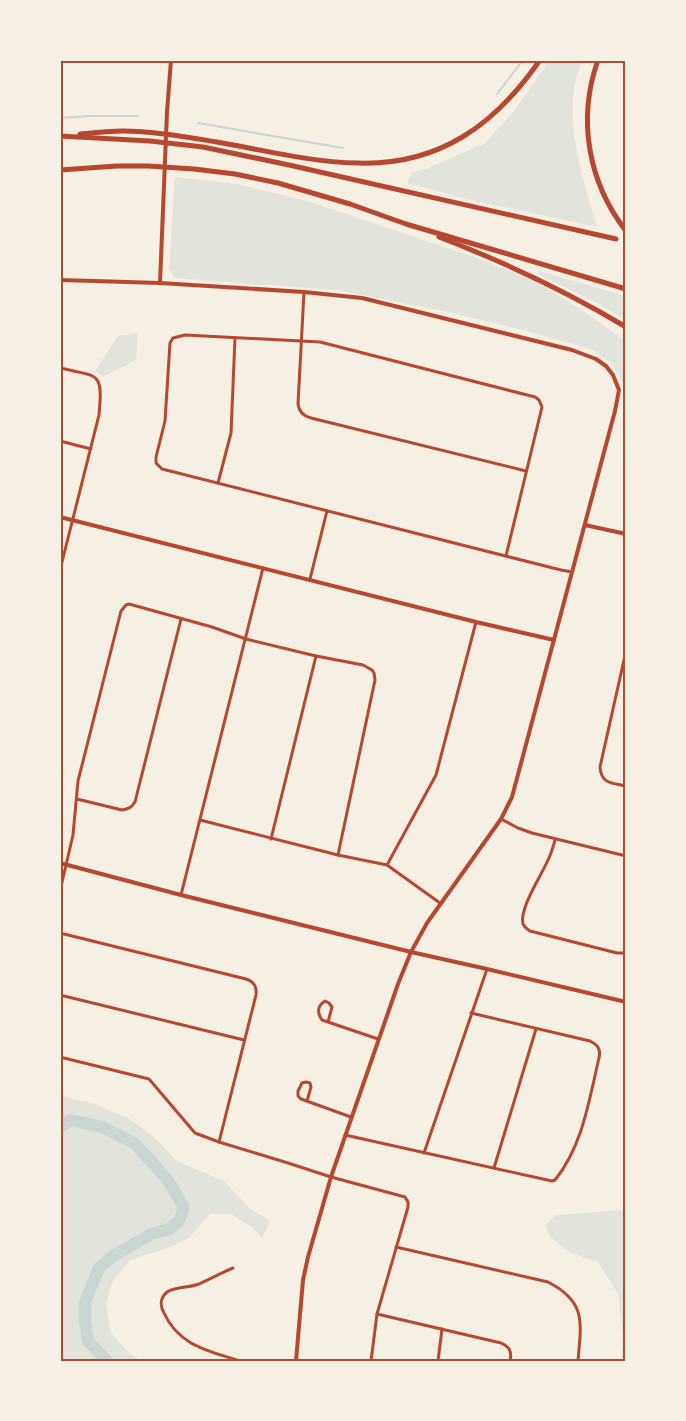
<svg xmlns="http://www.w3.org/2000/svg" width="686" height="1421" font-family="'Work Sans',sans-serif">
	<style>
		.green { fill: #e2e4dc }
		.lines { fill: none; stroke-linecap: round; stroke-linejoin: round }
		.stream { stroke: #c9d6d2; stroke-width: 2 }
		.river { stroke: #c9d6d2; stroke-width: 12 }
		.minor { stroke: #b5482f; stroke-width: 3 }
		.tertiary { stroke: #b5482f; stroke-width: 4 }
		.motorway { stroke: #b5482f; stroke-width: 5 }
		.neatline { fill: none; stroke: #b5482f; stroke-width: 2 }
	</style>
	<rect width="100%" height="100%" fill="#f6efe4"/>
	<g class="green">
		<path d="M550,60H582C560,114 582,174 597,227L466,199L407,183L412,172L428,168L485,143L514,111Z"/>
		<path d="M175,177L238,184L311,202L471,256L537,282L583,311L626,341V385L622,382L613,364L593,350L526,331L448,312L337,290L174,278L169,269Z"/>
		<path d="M539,271L626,296V320L599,304L538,274Z"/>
		<path d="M138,333L136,360L103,377L95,371L118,336Z"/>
		<path d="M60,1096L95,1104L128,1118L154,1137L177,1161L224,1181L250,1209L266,1218L269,1223L262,1238L252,1227L231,1214H210L189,1238L170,1247L130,1260L113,1281L106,1304L111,1333L129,1353L141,1361H60Z"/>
		<path d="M626,1197V1361H621L623,1337L618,1294L598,1262L571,1253L550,1237L545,1225L556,1215L623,1210Z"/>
	</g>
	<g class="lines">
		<g class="stream">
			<path d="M497,94L523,60"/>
			<path d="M60,118L90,116H138"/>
			<path d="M198,123L343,148"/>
		</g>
		<path class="river" d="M60,1127L71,1120L102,1127L134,1143L152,1162L169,1182L183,1206L182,1214L179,1221L169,1229L151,1234L113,1256L99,1268L85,1302V1321L88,1341L107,1361"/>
		<g class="minor">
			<path d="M304,292L298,404C299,412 303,416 311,418L526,471"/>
			<path d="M60,368C99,377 103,371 99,415L60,570"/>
			<path d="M60,441L91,449"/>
			<path d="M218,483L231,433L235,338"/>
			<path d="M506,556L542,407L539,400L535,397L320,342L185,335L173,338L170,343L165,421L156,457V463L162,469L561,570L572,572"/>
			<path d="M310,579L327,511"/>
			<path d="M626,651L600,767C601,784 612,783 626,786"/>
			<path d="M77,799L122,810C128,809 131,808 135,802L181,619"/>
			<path d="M501,819L518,828L532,833L626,856"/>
			<path d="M200,820L338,855L387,865L440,903"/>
			<path d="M271,839L316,656"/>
			<path d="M555,840C553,847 551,855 547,862C541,876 519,909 523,924C525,928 526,928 530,931L617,953H626"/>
			<path d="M387,865L436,775L476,622"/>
			<path d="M60,891L73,835L78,781L121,611L126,605L129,604L212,627L246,639L316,656L363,665L372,670L374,673L375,680L338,855"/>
			<path d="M181,895L263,568"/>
			<path d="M60,933L246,979C254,982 257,986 256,995L219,1142"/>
			<path d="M60,995L244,1040"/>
			<path d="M328,1022L332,1007L329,1003L325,1001C317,1006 317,1013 322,1020L378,1039"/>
			<path d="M60,1057L149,1079L195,1133L219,1142L288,1163L331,1177L405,1197L408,1202V1207L377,1314L371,1361"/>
			<path d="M307,1101L311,1087L310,1083L306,1082L302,1083L298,1091V1096L301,1099L351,1117"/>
			<path d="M345,1135L552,1181L555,1180C583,1145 589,1100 599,1058C601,1049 598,1045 590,1041L471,1013"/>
			<path d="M424,1153L487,969"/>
			<path d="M494,1168L536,1029"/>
			<path d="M396,1247L548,1282C587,1302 581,1323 578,1361"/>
			<path d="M233,1268C221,1273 210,1279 199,1284C189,1288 176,1286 167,1292C160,1298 160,1306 164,1313C179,1346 209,1351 240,1361"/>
			<path d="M377,1314L501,1343C510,1347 512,1352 510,1361"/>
			<path d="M438,1361L442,1329"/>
		</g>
		<g class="tertiary">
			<path d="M60,280L160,283L304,292L362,298L572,350L596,359L606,366L613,375L619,390L615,411L512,797L501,819L427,923L411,952L398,984L331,1177L308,1257L303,1280L296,1361"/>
			<path d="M160,283L167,112L171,60"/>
			<path d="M60,517L476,622L554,640"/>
			<path d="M585,525L626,534"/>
			<path d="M60,863L181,895L411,952L487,969L626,1002"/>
		</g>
		<g class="motorway">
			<path d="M598,60C577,119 588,182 626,231"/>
			<path d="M80,134C94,133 108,131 122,131C153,131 186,137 217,142C263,150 310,162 357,163C439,166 495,125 540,60"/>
			<path d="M60,136L150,141L203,147L289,165L616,239"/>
			<path d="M60,170L117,166H148L194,169L235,174L278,183L350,204L406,224L626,289"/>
			<path d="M439,237C504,262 566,291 626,327"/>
		</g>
	</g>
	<rect width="686" height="1421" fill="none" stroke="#f6efe4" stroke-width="123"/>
	<rect x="62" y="62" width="562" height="1298" class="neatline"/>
</svg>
